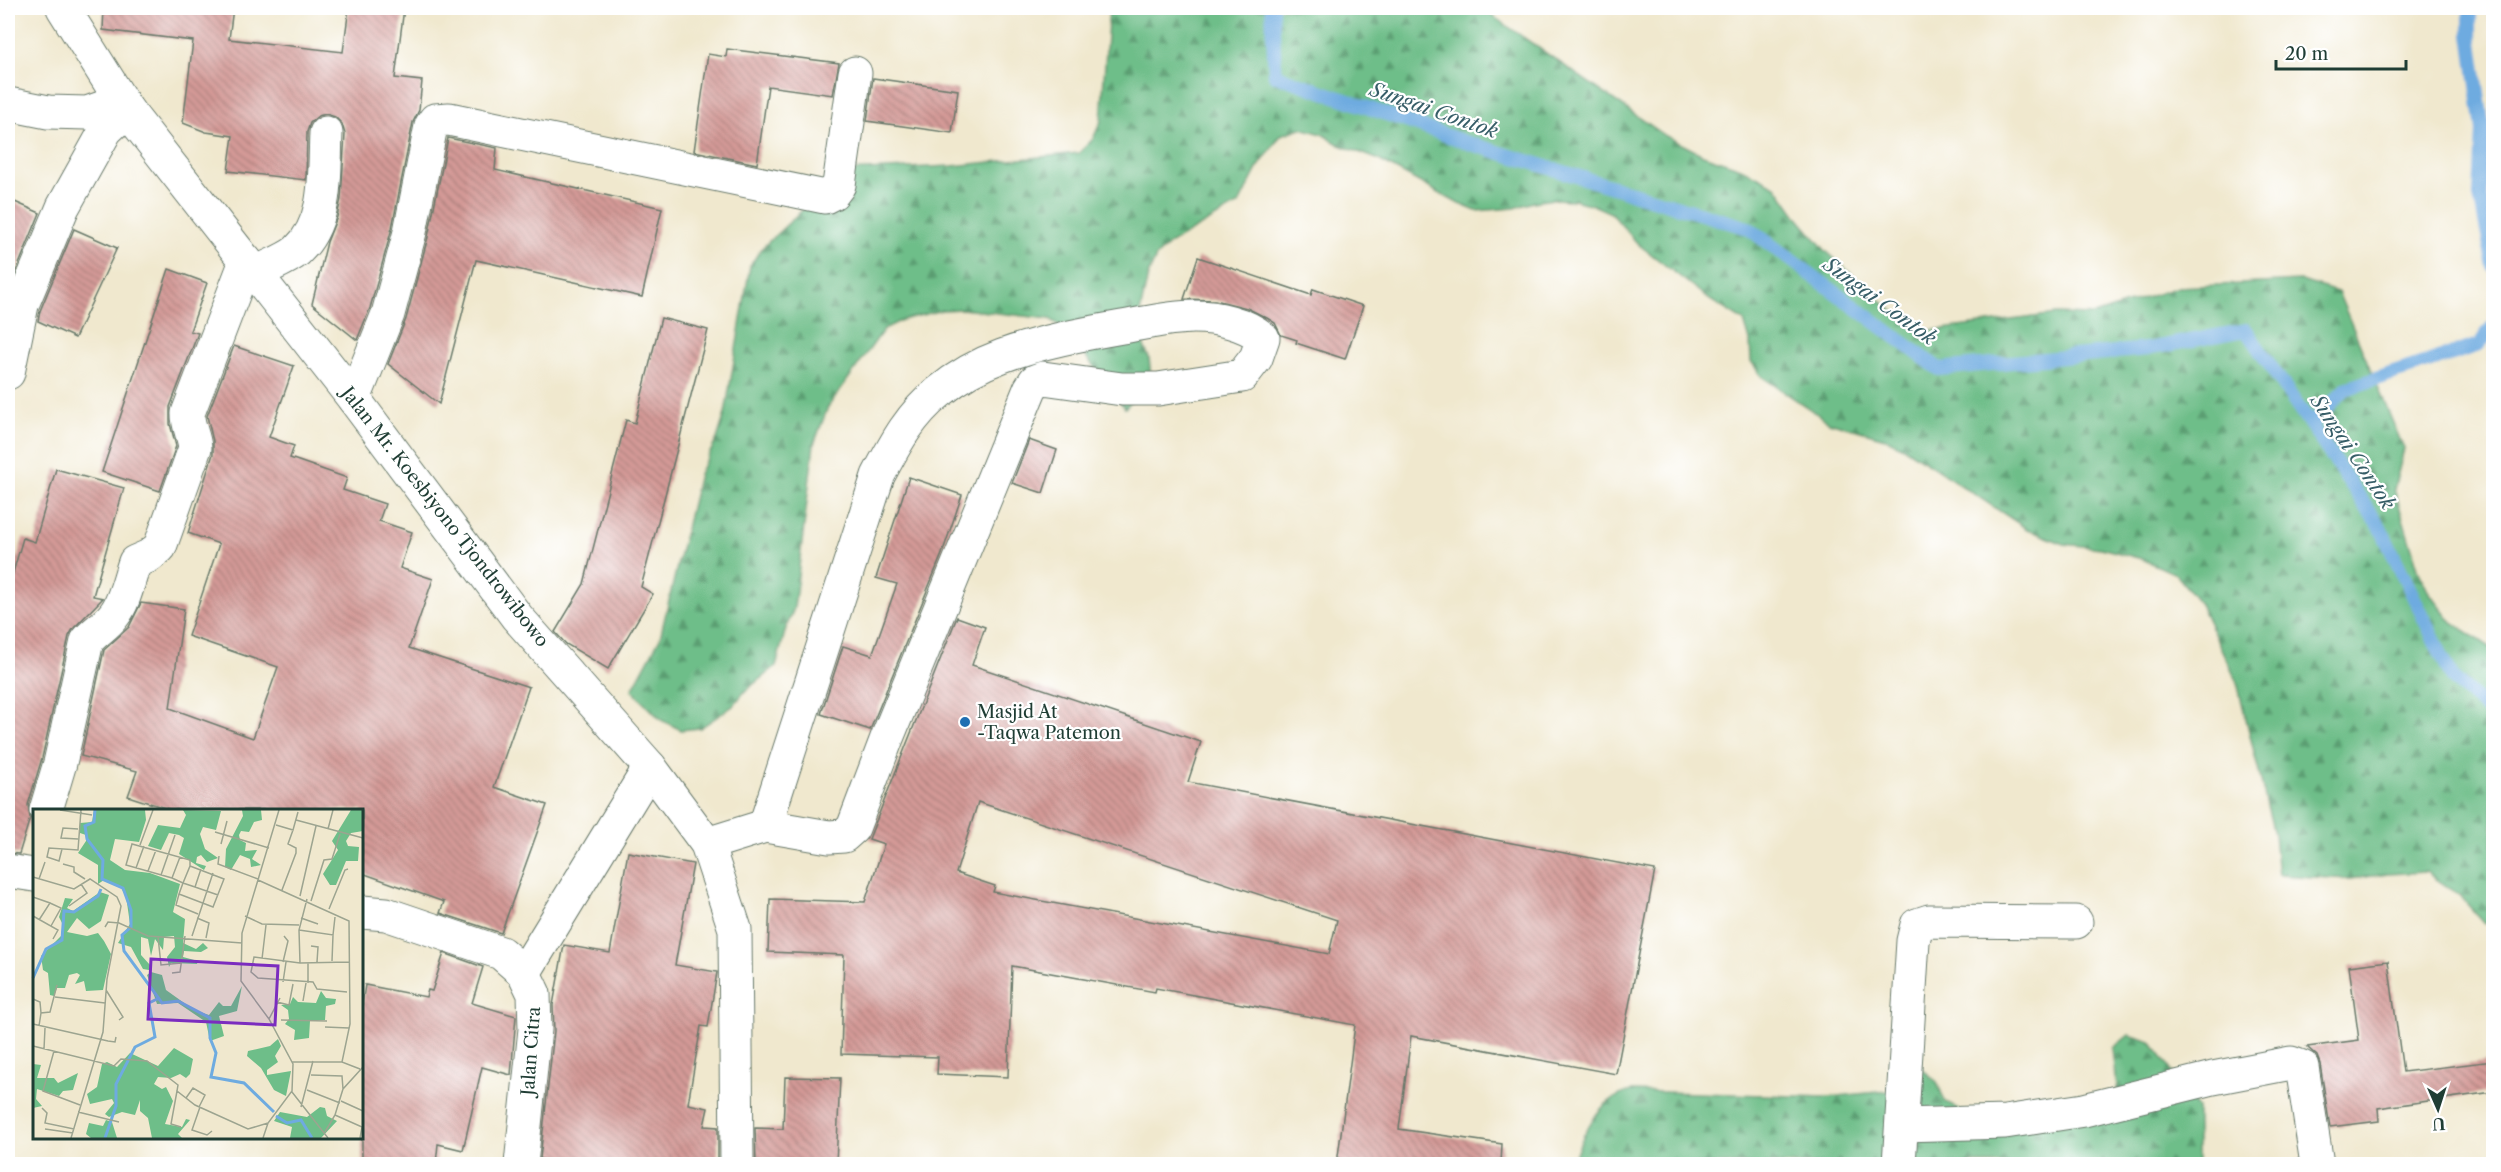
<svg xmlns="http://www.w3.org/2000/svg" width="2501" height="1172" font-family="'Libre Caslon Text',serif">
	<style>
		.forest { fill: url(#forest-firs); stroke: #467e5e; stroke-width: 1.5 }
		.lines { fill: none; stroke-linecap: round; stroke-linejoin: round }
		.stream { stroke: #6eabe0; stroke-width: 14 }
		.building { fill: url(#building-back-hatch); fill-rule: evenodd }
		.minor-casing { stroke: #68796a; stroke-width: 35 }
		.major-casing { stroke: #68796a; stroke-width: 35 }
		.minor { stroke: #fff; stroke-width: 33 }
		.major { stroke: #fff; stroke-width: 33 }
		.poi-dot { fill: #1f6fb2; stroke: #fff; stroke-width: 2 }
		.labels { text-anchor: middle; stroke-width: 4.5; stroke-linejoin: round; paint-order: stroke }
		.street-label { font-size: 18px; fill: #1f3d34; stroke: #fff }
		.poi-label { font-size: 18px; fill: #1f3d34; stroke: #fff; text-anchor: start }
		.water-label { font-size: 20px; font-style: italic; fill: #375e68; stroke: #fff }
		.inset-river { fill: none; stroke: #6eabe0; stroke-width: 3 }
		.inset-road { fill: none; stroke: #9ca490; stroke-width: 1.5 }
		.view { fill: #7b2cbf; fill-opacity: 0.15; stroke: #7b2cbf; stroke-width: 3 }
		.inset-edge { fill: none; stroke: #1f3d34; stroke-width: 3 }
	</style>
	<defs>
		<pattern id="forest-firs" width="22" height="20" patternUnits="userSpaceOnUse" patternTransform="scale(1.5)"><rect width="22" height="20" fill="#6ebe89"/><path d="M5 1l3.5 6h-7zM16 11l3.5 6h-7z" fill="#5a9c71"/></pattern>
		<pattern id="building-back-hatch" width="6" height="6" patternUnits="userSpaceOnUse" patternTransform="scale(1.5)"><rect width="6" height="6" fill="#d49a97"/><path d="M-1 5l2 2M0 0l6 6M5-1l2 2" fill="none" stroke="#ab7f7c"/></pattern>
	</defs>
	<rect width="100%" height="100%" fill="#fff"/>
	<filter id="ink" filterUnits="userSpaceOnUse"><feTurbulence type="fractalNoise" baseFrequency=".0167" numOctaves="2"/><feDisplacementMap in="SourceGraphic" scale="12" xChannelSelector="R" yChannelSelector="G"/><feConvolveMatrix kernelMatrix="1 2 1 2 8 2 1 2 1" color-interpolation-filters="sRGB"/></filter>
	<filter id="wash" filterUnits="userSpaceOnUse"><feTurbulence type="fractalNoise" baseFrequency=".008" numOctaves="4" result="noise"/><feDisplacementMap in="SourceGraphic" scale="24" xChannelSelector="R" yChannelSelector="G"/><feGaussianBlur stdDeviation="1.35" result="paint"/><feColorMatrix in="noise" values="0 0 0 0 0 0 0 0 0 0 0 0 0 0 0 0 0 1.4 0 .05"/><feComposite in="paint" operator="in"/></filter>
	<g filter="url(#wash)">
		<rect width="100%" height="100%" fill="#f0e8ce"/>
		<g class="forest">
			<path d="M1109,8H1481L1666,136L1703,155L1741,168L1776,186L1799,219L1825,250L1888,307L1920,332L2056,314L2094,315L2178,287L2301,281L2338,292L2404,449L2394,489L2419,572L2428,591L2452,622L2493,649V922L2485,924L2458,894L2426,872L2388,874L2350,879L2278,875L2274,834L2237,682L2200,604L2176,574L2142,559L2101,548L2064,544L2027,529L1903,447L1885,438L1829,422L1761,376L1751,361L1750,341L1744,321L1710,300L1638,244L1611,213L1593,205L1574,200L1553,199L1533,202L1515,208L1476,211L1459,204L1377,159L1340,145L1322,134L1301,128L1281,135L1257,169L1239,204L1169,244L1156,257L1148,275L1139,317L1141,339L1149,358L1151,378L1125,408L1066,330L1050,319L962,309L942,310L902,320L884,329L828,407L814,444L794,608L786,628L776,666L745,691L733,706L700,728L681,730L661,720L632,690L660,638L699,474L717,439L725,414L750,266L761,249L844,171L952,166L1079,153L1093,139L1101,121Z"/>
			<path d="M2129,1035L2151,1042L2197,1108V1164H1573C1579,1142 1593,1111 1613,1099C1618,1095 1625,1093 1631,1091L1827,1097L1889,1091L1921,1068L1937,1082L1945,1102L1964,1113L2119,1107L2113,1048Z"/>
		</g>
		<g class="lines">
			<g class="stream">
				<path d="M1272,8L1275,75L1468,143L1748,228L1939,369L2147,349L2246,330L2380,527L2452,677L2494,716"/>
				<path d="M2470,8V34L2483,130L2480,196L2494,267"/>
				<path d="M2311,425L2345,389L2479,345L2494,324"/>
			</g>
		</g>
		<g id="blocks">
			<g class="building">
				<path d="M104,8H233L229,39L343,52L349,8H404L395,78L422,81L419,110L413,122L392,228L370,308L357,340L312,304L327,242L337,217L341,199L345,134L342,124L335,117L326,114L318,116L310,123L307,132L306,180L228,171L233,136L206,132L183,123L193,41L103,30Z"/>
				<path d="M727,49L839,63L833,95L768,86L757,164L694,151L708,54L726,57Z"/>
				<path d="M873,78L958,90L952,133L867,121Z"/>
				<path d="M448,138L497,148L495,170L662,208L642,297L476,260L439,404L388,364L406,319L428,237Z"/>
				<path d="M8,199L40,213L8,291Z"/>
				<path d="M74,229L117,248L75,338L38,321L40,311Z"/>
				<path d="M1198,257L1311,295L1313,289L1363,306L1345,359L1296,343L1297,340L1281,335L1275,323L1267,318L1247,308L1215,300L1184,299Z"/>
				<path d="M169,269L207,283L190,331L198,333L170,407V424L176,446L160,491L102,472Z"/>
				<path d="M661,318L708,330L641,587L653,594L608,669L566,644L555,632L584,584L626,420L635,423Z"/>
				<path d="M234,346L294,366L269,437L294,446L290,458L347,478L343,490L385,504L379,521L412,532L400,568L433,579L409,648L529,687L494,787L547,805L501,933L440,913L444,902L362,873V810H171L128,796L137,771L81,756L104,650L129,627L141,603L184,609L170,708L253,738L278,667L188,636L219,544L188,533L213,454V441L207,416Z"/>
				<path d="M1029,440L1057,450L1043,493L1012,483Z"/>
				<path d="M56,469L124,488L93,596L103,598L73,629L69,636L42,758L28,805L30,818L19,854L8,853V590L23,538L35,542Z"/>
				<path d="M909,477L962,495L942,554L870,730L821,714L843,646L872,655L897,584L876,578Z"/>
				<path d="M957,617L985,627L972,665L1201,742L1188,782L1655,870L1616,1074L1411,1036L1399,1129L1502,1144L1501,1164H1337L1355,1025L1156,988L1155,992L1012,966L1008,1077L937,1074L938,1057L841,1054L844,955L768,952L770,899L865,902L884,844L869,839ZM978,802L1337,920L1329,954L993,892L995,886L956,873Z"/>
				<path d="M628,852L693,864L675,965L717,972L708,1027L701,1026L688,1104L708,1108L704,1126L718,1127V1164H573L540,1159L554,1031L553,1005L564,945L610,953Z"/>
				<path d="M444,953L483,967L472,1003L516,1016L511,1075L482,1067L463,1150L438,1144L436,1164H362V1004L365,985L426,997L428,990L432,991Z"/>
				<path d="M2388,961L2403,1072L2493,1061V1092L2378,1108L2379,1121L2330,1127L2320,1064L2317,1056L2307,1047L2359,1040L2349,966Z"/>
				<path d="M785,1077L840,1078L836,1164H756L755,1128L783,1129Z"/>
			</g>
		</g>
	</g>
	<g filter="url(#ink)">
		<use href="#blocks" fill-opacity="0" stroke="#68796a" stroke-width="1.5"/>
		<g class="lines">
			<defs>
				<g id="minor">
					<path d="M8,104L48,112L87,113L121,101"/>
					<path d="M256,273C268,266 286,260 297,251C329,221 324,173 326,133"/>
					<path d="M8,373L22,305L63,207L106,130L127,110"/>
					<path d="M354,399L388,314L410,232L431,126L435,120L449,119L825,197L833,193L839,185L855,73"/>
					<path d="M46,810L60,763L87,641C95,631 106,626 114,615C125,602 129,578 135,562L149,556L160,547L195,448C194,435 187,425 188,413L246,261"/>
					<path d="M707,844L765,826L878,476C895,444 910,415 939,392C957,377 980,364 1002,356C1040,342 1082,334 1122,327C1146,323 1170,317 1194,317C1217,317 1245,323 1263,338L1256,358L1242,376L1158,389H1122L1043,378L1035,381L1030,389L887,738L853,828L844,836L829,837L765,826"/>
					<path d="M8,871L34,875"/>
					<path d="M362,912L386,914L501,953L524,973L534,994L535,1029L521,1164"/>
					<path d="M524,973L650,767"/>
					<path d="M1903,1125L2005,1122L2084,1110L2213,1078L2291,1063L2302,1067L2317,1164"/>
					<path d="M1899,1164L1913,941L1917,925L1929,921L2076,922"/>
				</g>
				<path id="major" d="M63,8L127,110L354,399L517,617L650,767L707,844L735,929L737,1164"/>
			</defs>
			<use href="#minor" class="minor-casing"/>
			<use href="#major" class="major-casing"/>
			<use href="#minor" class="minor"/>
			<use href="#major" class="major"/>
		</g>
	</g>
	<circle class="poi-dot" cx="965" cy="722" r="6"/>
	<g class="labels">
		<g class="street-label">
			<text transform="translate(445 517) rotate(52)" y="6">Jalan Mr. Koesbiyono Tjondrowibowo</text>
			<text transform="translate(531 1051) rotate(-86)" y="6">Jalan Citra</text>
		</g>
		<g class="poi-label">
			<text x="977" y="718">Masjid At<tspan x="977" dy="21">-Taqwa Patemon</tspan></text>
		</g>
		<g class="water-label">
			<text transform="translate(1434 110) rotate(19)" y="7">Sungai Contok</text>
			<text transform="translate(1880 301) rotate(36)" y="7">Sungai Contok</text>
			<text transform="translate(2353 452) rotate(56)" y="7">Sungai Contok</text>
		</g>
	</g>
	<g transform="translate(33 809)">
		<rect width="330" height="330" fill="#f0e8ce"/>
		<path d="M61,1H112L113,11L106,33L82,30L77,51L92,61L117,64L147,75L140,103L152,110L150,134L163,140L170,134L175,139L168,143L151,142L150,148L165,152L164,155L138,154L136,158L134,148L142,138L141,127L131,128L130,141L122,130L118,147L115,130L108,128V146L117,156L116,161L110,160L98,138L85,134L97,115L93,87L88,79L71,71L65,75V56L45,44L53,32V26L47,24V14L59,13ZM150,1L188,2L183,21L170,18L167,25L172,40L185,49L174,53L168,46L164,48L163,54L173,57L171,61L146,45L151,29L146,26L136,24L128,41L115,37L125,16L147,19L153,6ZM209,1H228L229,11L221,13L216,23L208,22L206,26L207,31L213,34L212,42L224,41L219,50L228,56L218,58L217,50L207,46L198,61L192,58L193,40L210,7ZM318,1H330V22L318,24L313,32L315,37L326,38L325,52H313L303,76H297L290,65L305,41L299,32ZM67,83L76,86L68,112L56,120L44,109L34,123L54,127L65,124L71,132L78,145L70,181L53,182L51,172L42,175L47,166L44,164L36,166L32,179H24L21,187L17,186L15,164L10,161L8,147L28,127L30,116L26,108L32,89L40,90L34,99L40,102ZM118,163L129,166L133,181L161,201L176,206L186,193L190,197H198L209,177L204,202L186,207L191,227L177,232L173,213L145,194L124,195L114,166ZM288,182L293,189L303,190L302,195L293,197L292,211L277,212L276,229L261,231L262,221L252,215L256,210L255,201L248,196L257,195L260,188L265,193L283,194ZM245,230L248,237L242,247L245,253L234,261V266L258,262L253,287L241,281L228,259L214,247L215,242L237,237ZM141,239L160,250L157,265L153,269L147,265L138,269L125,268L121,275L129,280L133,278L140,292L132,315L149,318L153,310L157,311L145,325L149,329H119L115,309L107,302V291L102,306L89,303L76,308L72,305L81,294L79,290L57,295L54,285L64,278L69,255L74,253L84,258L97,244L125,257ZM0,255L8,256L4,269H21L25,274L45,264L40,281L30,282L26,287L4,280L3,290L9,297L0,299ZM287,298L292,299L294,307L304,312L288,329H257L259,318L241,312L247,303L274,308ZM73,311L79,313L84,329H58L53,325L56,314L70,317Z" fill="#6ebe89"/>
		<path class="inset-river" d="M62,1L61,13L52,17L54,30L70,51L69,70L90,79L98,101V118L89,126L91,142L129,194L145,192L177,209V229L183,244L178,268L211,274L241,303M0,169L13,140L29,131L31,102L41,103L65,87L68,80M243,307L254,314L268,311L279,329M72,329L83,297V275L102,238L122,228L116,194L126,189"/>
		<path class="inset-road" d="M27,1L59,6M263,11L330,29M243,16L260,21L265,3M45,20L30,19L28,29L45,30M295,20L300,1M182,23L236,39M188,35L194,12M107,36L120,1M29,40L26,52L14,48L16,39L45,41L48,1M186,47L185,55L225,70M30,55L41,58V63L52,70M103,59L111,37M115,62L123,41M128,66L142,26M0,68L41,80L57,70L84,88L88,97L74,170L70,223L38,329M139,69L147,48M6,70L12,53M225,71L316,112L317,215L309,253M162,78L168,60M249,81L263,44V39L255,35L260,21M146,85L180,98L191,70L157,57M267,87L283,17M0,88L17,94L6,111M278,92L291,51L299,50L307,25M17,94L28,99L18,117M36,97L54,84L48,75M296,100L312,61L315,60M165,105L143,96L146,85L150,74L157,57V51L99,35L93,56L139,69L150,74L162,78L185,86M0,107L25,121L20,130M212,107L229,115L266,116M164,109L176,114L173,129M268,109L285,115M72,118L75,113L86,114L115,127L209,134M266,121L300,126L302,108M159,127L180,64M125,128L128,156L148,154M278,137L285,138L284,153M229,150L233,116M299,152L300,126M250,153L255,132L251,127M267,154L266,121L274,90M275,154V174M139,164L147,163L152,127M250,173L253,153M73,181L90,208L86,211M314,183L284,180L280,173L225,169L218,163L221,148L267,154L316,153M22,188L72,194M0,190L7,193L8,204M270,192L273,174M244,193L256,196L260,175M236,210L247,189M248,211L294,212M0,215L75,232L82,233L83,228M6,217L8,204L17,203L24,176M292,218L316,219M0,237L81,257L88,250L114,252L145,276L144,282L162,296L215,320L235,314M11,240L12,219M21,242L10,282L47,296M259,253H309L327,260M278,266L309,267L310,280M274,281L307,294M144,282L138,315L148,318M259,283L295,329M153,289L160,279L172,286L166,298M308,292L330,302M167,298L159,321L174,326L179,322M268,298L280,252M9,299L14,304L12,314L41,320M45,303L86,313M302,306L329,318L327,329M12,320L40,324M292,323L302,306L310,280L330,258M230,329L235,314L259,282L260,255L236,210L208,172L209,124L246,1"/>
		<path class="view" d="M118,150L245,157L242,216L115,210Z"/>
		<rect width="330" height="330" class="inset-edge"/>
	</g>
	<rect width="2501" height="1172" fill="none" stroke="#fff" stroke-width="30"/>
	<g transform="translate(2438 1109) rotate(177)" stroke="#ffffff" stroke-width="4.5" paint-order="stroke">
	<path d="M0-4.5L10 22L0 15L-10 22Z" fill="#1f3d34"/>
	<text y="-9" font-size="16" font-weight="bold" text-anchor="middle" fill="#1f3d34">U</text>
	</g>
	<path d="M2276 60v9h130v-9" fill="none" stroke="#1f3d34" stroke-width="3"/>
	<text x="2285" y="60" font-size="18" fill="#1f3d34" stroke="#ffffff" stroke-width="4.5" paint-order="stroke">20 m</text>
</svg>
